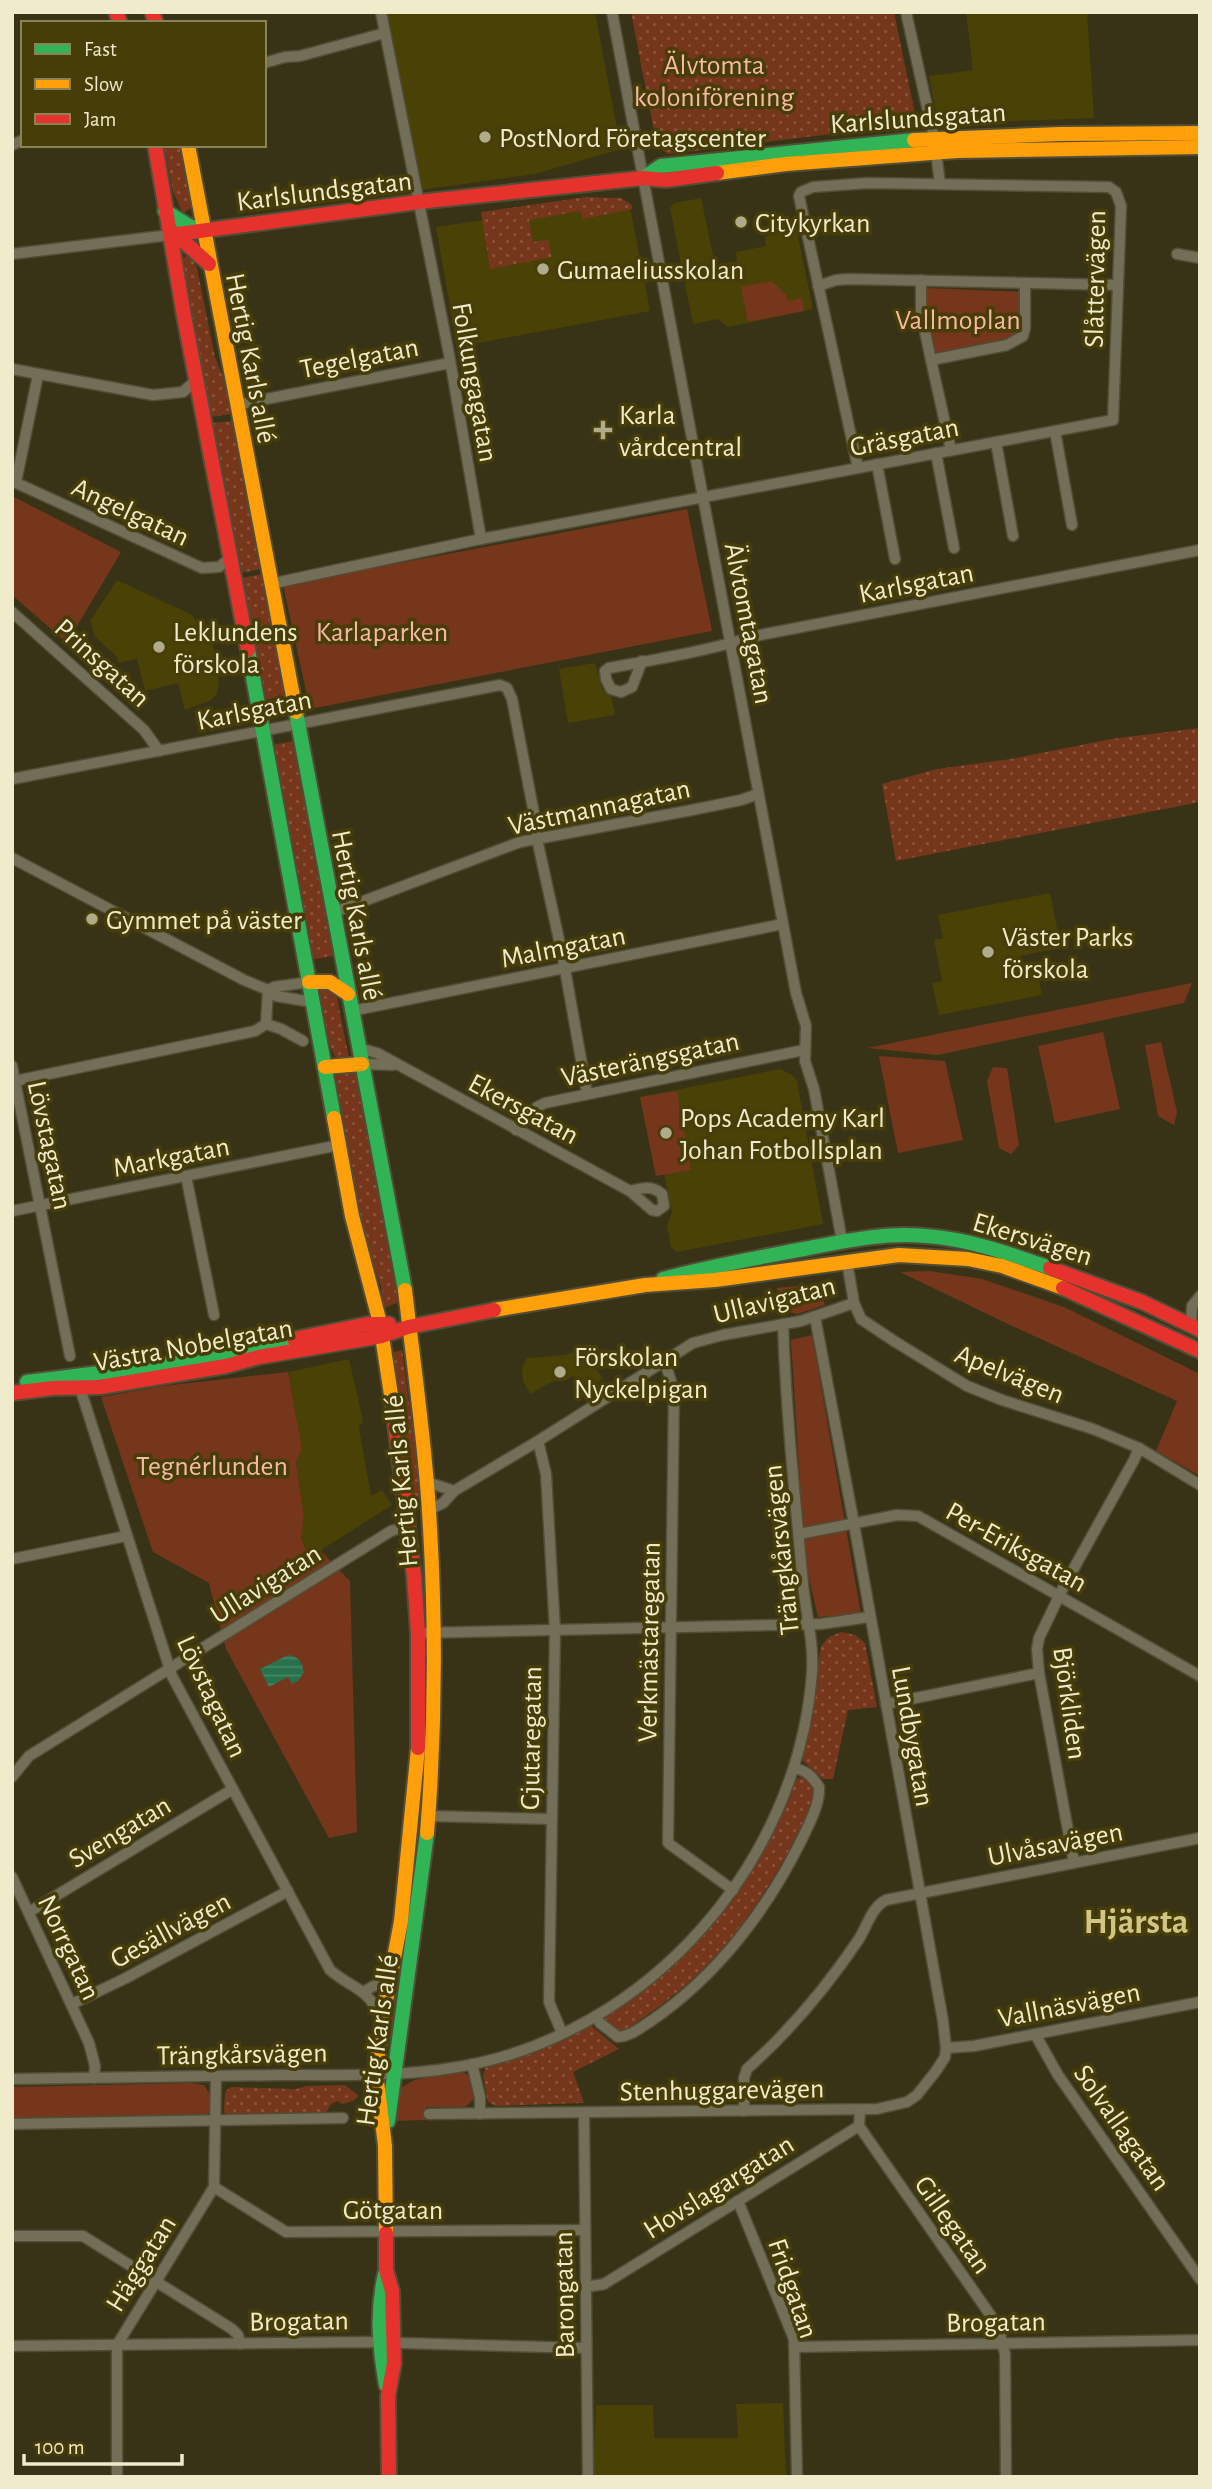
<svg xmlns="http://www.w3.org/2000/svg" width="1212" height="2489" font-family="'Alegreya Sans',sans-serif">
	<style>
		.built { fill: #494106 }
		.grass { fill: url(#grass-dots) }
		.park { fill: #76361b }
		.water { fill: url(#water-rules) }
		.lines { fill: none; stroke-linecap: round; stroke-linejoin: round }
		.street-casing { stroke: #514d37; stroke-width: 13 }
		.fast-casing { stroke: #514d37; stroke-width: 18 }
		.slow-casing { stroke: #514d37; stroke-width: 18 }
		.jam-casing { stroke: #514d37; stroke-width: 18 }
		.street { stroke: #726e57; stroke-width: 10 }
		.fast { stroke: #30b455; stroke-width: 14 }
		.slow { stroke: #ff9f0a; stroke-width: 14 }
		.jam { stroke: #e5322d; stroke-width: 14 }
		.poi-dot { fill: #b0ab8b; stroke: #463d08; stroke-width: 2.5 }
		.labels { text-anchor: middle; stroke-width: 7; stroke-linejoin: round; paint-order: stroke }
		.park-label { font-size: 28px; fill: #f8b9a4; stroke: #463d08 }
		.street-label { font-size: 28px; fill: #f0ebca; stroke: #463d08 }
		.poi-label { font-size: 28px; fill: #f0ebca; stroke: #463d08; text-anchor: start }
		.district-label { font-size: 35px; font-weight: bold; fill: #d1c583; stroke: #463d08 }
	</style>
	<defs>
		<pattern id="grass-dots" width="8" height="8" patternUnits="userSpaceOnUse" patternTransform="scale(1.75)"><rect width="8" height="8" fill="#76361b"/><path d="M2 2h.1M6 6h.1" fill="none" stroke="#8a533b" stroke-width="1.8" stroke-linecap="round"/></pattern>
		<pattern id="water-rules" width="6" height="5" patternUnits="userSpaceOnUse" patternTransform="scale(1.75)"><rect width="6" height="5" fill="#27724d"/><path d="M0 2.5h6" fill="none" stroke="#478665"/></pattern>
	</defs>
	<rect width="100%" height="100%" fill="#383316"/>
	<g class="built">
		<path d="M383,12H595L621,149L535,174L420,190Z"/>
		<path d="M966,12H1087L1094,118L938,124L929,76L973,70Z"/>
		<path d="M701,198L715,265L737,261L736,252L766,246L765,236L797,232L813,309L728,327L718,319L693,324L670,208L674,203Z"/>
		<path d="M622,200L630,207L650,311L457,347L436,227Z"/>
		<path d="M117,580L190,614L211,634L219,684L217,693L211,700L185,710L178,683L145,691L137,659L118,663L116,656L95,637L90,621Z"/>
		<path d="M595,663L602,689L611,696L615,715L568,723L559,669Z"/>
		<path d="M1050,893L1061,948L1020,956L1022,967L1036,964L1042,995L939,1015L932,983L942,981L934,940L943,938L938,915Z"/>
		<path d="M780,1069L792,1075L797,1081L823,1224L677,1252L671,1247L667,1226L672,1212L664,1174L656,1176L640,1097Z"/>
		<path d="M592,1346L601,1358L593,1363L603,1379L583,1391L573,1376L565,1381H553L530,1394L523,1381L522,1368L527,1358L565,1355Z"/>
		<path d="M349,1359L363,1420L359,1428L371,1496L382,1490L392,1505L310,1557L301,1539L304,1516L296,1463L302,1449L288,1372Z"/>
		<path d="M783,2403L786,2477H593L596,2405H653L654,2438H738L736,2404Z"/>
	</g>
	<g class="grass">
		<path d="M631,12H894L915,114L913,120L898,128L823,135L669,154L657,147Z"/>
		<path d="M164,145H181L192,204L191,208L183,213L173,192Z"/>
		<path d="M586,197L621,198L632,205V209L583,219L580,211L529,220L533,242L548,240L552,257L490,269L481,212Z"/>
		<path d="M190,255L197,268L215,357L226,385L232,414L210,417L180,259Z"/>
		<path d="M233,421L261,569L240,573L211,423Z"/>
		<path d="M262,574L284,696L264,700L241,578Z"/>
		<path d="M1199,728L1200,802L896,861L882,784L937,769L1011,759L1111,739Z"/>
		<path d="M294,741L333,956L310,960L272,745Z"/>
		<path d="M325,986L336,993L349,1058L339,1061C328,1051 320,1007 316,990Z"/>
		<path d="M356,1071L359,1074L401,1301L384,1308L381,1286L364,1237L331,1073L337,1074Z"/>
		<path d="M402,1350L423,1507L415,1510L412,1508L390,1353Z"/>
		<path d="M841,1632L855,1635L865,1643L877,1707L848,1710L833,1779H823L801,1759L811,1716L821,1646L829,1637Z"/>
		<path d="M806,1777L814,1785C814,1805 801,1827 792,1845C767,1891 738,1935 701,1971C678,1994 651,2012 625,2031C616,2031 607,2028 605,2018L608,2014C621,2005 635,1997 648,1987C719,1931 761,1861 795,1779Z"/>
		<path d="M418,1825H421L413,1900L391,2043H388L392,1998Z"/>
		<path d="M590,2025L619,2049L573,2072L584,2103L496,2106L488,2102L483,2075L486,2066L548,2045Z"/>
		<path d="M345,2085L359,2096L353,2101L343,2104L338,2101L331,2104L324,2116L227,2117L224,2111L225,2092L231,2087L296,2089L306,2086Z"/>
	</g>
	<g class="park">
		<path d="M772,281L786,295L788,301L802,298L804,311L748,322L741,287Z"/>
		<path d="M927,288L1022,292L1020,336L936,354L926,315Z"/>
		<path d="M12,496L121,552L67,643L12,595Z"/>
		<path d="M687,509L712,631L310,709L283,585Z"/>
		<path d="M1192,983L1184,1003L938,1055L867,1048Z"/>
		<path d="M1103,1032L1120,1109L1055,1123L1038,1046Z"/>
		<path d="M1161,1042L1177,1112L1174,1125L1158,1116L1145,1045Z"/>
		<path d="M879,1056L945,1061L963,1140L898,1153Z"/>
		<path d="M993,1067L1007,1068L1019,1145L1011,1154L999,1148L987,1081Z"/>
		<path d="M677,1091L691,1170L656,1176L640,1097Z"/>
		<path d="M930,1271L982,1279L1064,1307L1200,1374V1476L1156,1451L1177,1401L1010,1325L900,1272Z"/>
		<path d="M818,1284L825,1305L797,1314L790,1312L783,1297L776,1288Z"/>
		<path d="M812,1335L861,1614L818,1617L805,1561L791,1340Z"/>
		<path d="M288,1372L302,1449L296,1463L304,1516L301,1539L309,1556L320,1550L350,1581L357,1832L329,1838L226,1649L209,1583L153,1552L101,1397L163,1386Z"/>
		<path d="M462,2071L470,2077L475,2098L465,2107H426V2120L395,2121L396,2091L414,2080Z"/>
		<path d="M191,2083L204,2085L209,2093L210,2112L204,2117L12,2120V2087Z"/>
	</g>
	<path class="water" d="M288,1655C299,1657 302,1662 304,1672L298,1681L292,1684L288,1677L269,1687L260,1669Z"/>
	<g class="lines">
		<defs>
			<g id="street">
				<path d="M381,12L449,354L481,539"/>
				<path d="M612,12L796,993L806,1026L805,1061L814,1089L842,1241"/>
				<path d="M906,12L934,138"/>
				<path d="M264,63L285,57L300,56L385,33"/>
				<path d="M12,145L23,140"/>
				<path d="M936,152L940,184"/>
				<path d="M12,254L170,235"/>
				<path d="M1177,254L1200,258"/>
				<path d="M921,280V313L931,360L1007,345L1023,336L1025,328V283"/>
				<path d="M818,286L836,280L850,279L1118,285"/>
				<path d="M931,360L951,450"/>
				<path d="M12,369L153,395L183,392L197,379"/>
				<path d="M236,405L450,363"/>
				<path d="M1055,431L1072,525"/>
				<path d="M996,442L1013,536"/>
				<path d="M936,453L954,548"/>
				<path d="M877,464L895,559"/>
				<path d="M12,481L202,568L219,567L230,558"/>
				<path d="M14,482L17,477L38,375"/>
				<path d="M270,584L481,539L1113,420L1121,206L1116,192L1109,187L868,183L813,187L801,192L799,196L858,468"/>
				<path d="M12,612L144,730L159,751"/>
				<path d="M642,661L632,687L621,692L611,689L606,679L605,671L609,668C658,659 707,651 755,636L1200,550"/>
				<path d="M12,779L500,685L507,688L512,699L537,829V839L563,958L587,1093"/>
				<path d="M12,858L244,980L268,990L276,996L312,1002"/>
				<path d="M332,913L520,842L692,810L741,800L758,794"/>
				<path d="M268,990L274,987L309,982"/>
				<path d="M351,1011L783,924"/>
				<path d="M266,1024L281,1029L303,1041"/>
				<path d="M359,1048L377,1053L606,1178L630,1191L652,1210L657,1211L664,1206L662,1194C652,1185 642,1188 630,1191"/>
				<path d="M362,1064L393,1065"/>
				<path d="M12,1066L70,1356"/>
				<path d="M15,1081L255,1031L266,1024L268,990"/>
				<path d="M516,1130L537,1107L545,1103L804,1050"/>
				<path d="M186,1176L214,1315"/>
				<path d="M12,1211L339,1145"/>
				<path d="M847,1262L854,1303L861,1319L894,1341L967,1386L1002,1400L1093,1429L1139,1448L1200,1485"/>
				<path d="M1191,1325L1192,1306L1200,1296"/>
				<path d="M665,1362L674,1391L668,1843L733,1890"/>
				<path d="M80,1388L172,1676L330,1970C355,1991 367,1986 381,2019"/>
				<path d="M538,1441L546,1474L555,1631L549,2002L562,2033"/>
				<path d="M427,1482L454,1491"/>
				<path d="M429,1510L443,1503L454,1491L538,1441L693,1343L723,1335L801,1321L854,1303"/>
				<path d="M799,1534L897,1515L918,1516L1200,1676"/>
				<path d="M12,1559L126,1536"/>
				<path d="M418,1633L821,1624L869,1617"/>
				<path d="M886,1704L1039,1673"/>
				<path d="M12,1777L29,1756L391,1531L407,1526"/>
				<path d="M428,1816L552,1819"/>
				<path d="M1074,1863L1039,1673L1037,1649L1039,1638L1063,1588L1134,1460L1139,1448"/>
				<path d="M12,1877L89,2043L95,2066L94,2078"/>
				<path d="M29,1912L233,1789"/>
				<path d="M365,1991L391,1976"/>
				<path d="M72,2004L126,1978L288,1891"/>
				<path d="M596,2016L600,2023L618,2037C631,2036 640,2028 651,2021C717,1976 768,1909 803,1837C810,1822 820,1804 819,1787C812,1776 807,1771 794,1768"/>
				<path d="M1035,2034L1058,2075L1200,2279"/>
				<path d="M946,2048L974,2046L1200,2002"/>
				<path d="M472,2064L480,2097V2114"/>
				<path d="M12,2079C101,2078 191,2076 280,2075C338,2075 401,2077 458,2067C648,2035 798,1863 812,1673C814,1642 806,1615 803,1584C795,1498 786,1411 783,1324"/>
				<path d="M744,2111V2078L747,2069C791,2030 826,1988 859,1939C867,1926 872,1907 886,1900L1200,1838"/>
				<path d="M584,2113L588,2477"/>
				<path d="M429,2114L877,2109L907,2102L917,2095L936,2071L945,2057L946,2048L943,2021L854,1524L815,1317"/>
				<path d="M12,2124L343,2118"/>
				<path d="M859,2126L998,2326L1005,2354L1006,2477"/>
				<path d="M214,2187L286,2232L585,2230"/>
				<path d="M738,2201L794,2339L797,2477"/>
				<path d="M12,2236H83L232,2329L238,2335L240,2344"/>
				<path d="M586,2287L604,2284L859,2126L860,2110"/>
				<path d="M12,2346L364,2342L586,2348"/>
				<path d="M794,2347L1200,2340"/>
				<path d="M117,2477V2345L214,2187L216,2076"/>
			</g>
			<g id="fast">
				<path d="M643,178L661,166L914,140"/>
				<path d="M165,211L189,226L201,230"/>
				<path d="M248,650L334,1118"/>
				<path d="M296,712L405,1290"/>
				<path d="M663,1279C710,1266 757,1258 804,1249C845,1241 885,1232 926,1236C969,1239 1010,1254 1050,1268"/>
				<path d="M27,1382L203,1360L294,1339"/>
				<path d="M388,2121L427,1833"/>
				<path d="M386,2270C376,2309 379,2346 386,2385"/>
			</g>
			<g id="slow">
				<path d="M914,140L1060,134L1200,133"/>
				<path d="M188,145L296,712"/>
				<path d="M717,173L786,164L957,151L1200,147"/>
				<path d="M309,982H330L348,994"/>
				<path d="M325,1067L362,1064"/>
				<path d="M334,1118L352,1216L380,1323L393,1408"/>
				<path d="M405,1290C413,1359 423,1428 428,1497C436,1609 436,1721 427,1833"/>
				<path d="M494,1310L645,1285L715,1280L899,1255L968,1259L1002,1266L1063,1288"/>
				<path d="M386,2233L385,2146L376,2073L382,2022L401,1921L418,1748"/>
			</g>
			<g id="jam">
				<path d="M116,12L120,23"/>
				<path d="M152,12L156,23"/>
				<path d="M155,145L184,316L248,650"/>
				<path d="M170,235L418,202L643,178L666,180L717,173"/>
				<path d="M171,235L182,240L209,264"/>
				<path d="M1050,1268L1142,1302L1200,1330"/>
				<path d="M1063,1288L1200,1351"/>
				<path d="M294,1339L368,1324H389"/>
				<path d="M12,1393L53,1388L100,1387L226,1366L259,1357L382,1336L408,1327L494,1310"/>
				<path d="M393,1408L414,1576L418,1633V1748"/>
				<path d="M386,2233V2270L392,2291L394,2363L388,2396L389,2477"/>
			</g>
		</defs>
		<use href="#street" class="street-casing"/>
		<use href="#fast" class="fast-casing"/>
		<use href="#slow" class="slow-casing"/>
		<use href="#jam" class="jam-casing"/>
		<use href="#street" class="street"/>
		<use href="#fast" class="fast"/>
		<use href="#slow" class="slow"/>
		<use href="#jam" class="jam"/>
	</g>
	<g class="poi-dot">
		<circle cx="485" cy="137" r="7"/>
		<circle cx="741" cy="222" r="7"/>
		<circle cx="543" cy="269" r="7"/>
		<path d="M599.5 419.5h7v7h7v7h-7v7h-7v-7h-7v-7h7z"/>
		<circle cx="159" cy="647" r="7"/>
		<circle cx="92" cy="919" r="7"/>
		<circle cx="988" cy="952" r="7"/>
		<circle cx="666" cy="1133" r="7"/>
		<circle cx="560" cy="1372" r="7"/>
	</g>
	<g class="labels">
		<g class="park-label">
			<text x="714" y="74">Älvtomta<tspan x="714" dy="32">koloniförening</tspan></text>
			<text x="958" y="329">Vallmoplan</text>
			<text x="382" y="641">Karlaparken</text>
			<text x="212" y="1475">Tegnérlunden</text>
		</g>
		<g class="street-label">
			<text transform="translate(918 117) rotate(-4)" y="10">Karlslundsgatan</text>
			<text transform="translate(324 190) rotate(-7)" y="10">Karlslundsgatan</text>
			<text transform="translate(1094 279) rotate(-89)" y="10">Slåttervägen</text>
			<text transform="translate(359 357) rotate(-11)" y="10">Tegelgatan</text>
			<text transform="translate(252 358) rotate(79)" y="10">Hertig Karls allé</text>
			<text transform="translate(476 382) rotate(80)" y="10">Folkungagatan</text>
			<text transform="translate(904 436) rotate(-11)" y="10">Gräsgatan</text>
			<text transform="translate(131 511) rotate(25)" y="10">Angelgatan</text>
			<text transform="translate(916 582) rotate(-11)" y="10">Karlsgatan</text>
			<text transform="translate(750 623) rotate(79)" y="10">Älvtomtagatan</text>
			<text transform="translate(103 662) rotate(42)" y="10">Prinsgatan</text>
			<text transform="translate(254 709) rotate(-11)" y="10">Karlsgatan</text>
			<text transform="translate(599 806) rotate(-12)" y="10">Västmannagatan</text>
			<text transform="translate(358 915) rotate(79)" y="10">Hertig Karls allé</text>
			<text transform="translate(563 946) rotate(-11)" y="10">Malmgatan</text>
			<text transform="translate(650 1058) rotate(-12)" y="10">Västerängsgatan</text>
			<text transform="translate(524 1108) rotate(28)" y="10">Ekersgatan</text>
			<text transform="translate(51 1145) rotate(78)" y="10">Lövstagatan</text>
			<text transform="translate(171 1156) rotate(-11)" y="10">Markgatan</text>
			<text transform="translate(1033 1238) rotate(17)" y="10">Ekersvägen</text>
			<text transform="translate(774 1299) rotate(-14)" y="10">Ullavigatan</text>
			<text transform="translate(193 1344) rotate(-10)" y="10">Västra Nobelgatan</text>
			<text transform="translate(1010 1373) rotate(22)" y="10">Apelvägen</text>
			<text transform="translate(400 1481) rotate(-95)" y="10">Hertig Karls allé</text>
			<text transform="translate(1017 1546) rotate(29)" y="10">Per-Eriksgatan</text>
			<text transform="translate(780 1550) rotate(-96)" y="10">Trängkårsvägen</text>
			<text transform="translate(265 1583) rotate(-32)" y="10">Ullavigatan</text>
			<text transform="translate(648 1642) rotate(-89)" y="10">Verkmästaregatan</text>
			<text transform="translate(213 1696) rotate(65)" y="10">Lövstagatan</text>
			<text transform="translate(1071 1703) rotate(82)" y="10">Björkliden</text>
			<text transform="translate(914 1736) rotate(80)" y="10">Lundbygatan</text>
			<text transform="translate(530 1738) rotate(-89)" y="10">Gjutaregatan</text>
			<text transform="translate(119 1831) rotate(-31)" y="10">Svengatan</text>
			<text transform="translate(1055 1843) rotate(-11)" y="10">Ulvåsavägen</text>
			<text transform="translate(170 1929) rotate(-28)" y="10">Gesällvägen</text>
			<text transform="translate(70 1947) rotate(65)" y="10">Norrgatan</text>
			<text transform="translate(1069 2004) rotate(-11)" y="10">Vallnäsvägen</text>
			<text transform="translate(376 2040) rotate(-82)" y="10">Hertig Karls allé</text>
			<text transform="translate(242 2053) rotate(-1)" y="10">Trängkårsvägen</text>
			<text transform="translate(722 2089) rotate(-1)" y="10">Stenhuggarevägen</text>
			<text transform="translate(1123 2127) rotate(55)" y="10">Solvallagatan</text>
			<text transform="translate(718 2186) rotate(-32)" y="10">Hovslagargatan</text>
			<text x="393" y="2219">Götgatan</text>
			<text transform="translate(954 2224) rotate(55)" y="10">Gillegatan</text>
			<text transform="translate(140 2263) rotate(-58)" y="10">Häggatan</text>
			<text transform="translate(794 2288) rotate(71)" y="10">Fridgatan</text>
			<text transform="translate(563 2295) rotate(-91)" y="10">Barongatan</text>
			<text transform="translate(299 2320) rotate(-1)" y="10">Brogatan</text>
			<text transform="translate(996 2321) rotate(-1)" y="10">Brogatan</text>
		</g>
		<g class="poi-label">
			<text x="499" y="147">PostNord Företagscenter</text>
			<text x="755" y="232">Citykyrkan</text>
			<text x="557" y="279">Gumaeliusskolan</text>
			<text x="619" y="424">Karla<tspan x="619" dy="32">vårdcentral</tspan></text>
			<text x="173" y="641">Leklundens<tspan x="173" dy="32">förskola</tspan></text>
			<text x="106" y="929">Gymmet på väster</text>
			<text x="1002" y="946">Väster Parks<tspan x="1002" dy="32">förskola</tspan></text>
			<text x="680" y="1127">Pops Academy Karl<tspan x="680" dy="32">Johan Fotbollsplan</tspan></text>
			<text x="574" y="1366">Förskolan<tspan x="574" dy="32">Nyckelpigan</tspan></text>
		</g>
		<g class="district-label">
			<text x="1136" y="1933">Hjärsta</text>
		</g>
	</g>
	<rect width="1212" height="2489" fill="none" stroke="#f0ebca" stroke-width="28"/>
	<rect x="21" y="21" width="245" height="126" fill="#463d08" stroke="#8a8356" stroke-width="2"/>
	<rect x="35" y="44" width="35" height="10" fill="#30b455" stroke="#8a8356" stroke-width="2"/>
	<text x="84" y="56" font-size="21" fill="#f0ebca">Fast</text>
	<rect x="35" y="79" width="35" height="10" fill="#ff9f0a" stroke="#8a8356" stroke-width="2"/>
	<text x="84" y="91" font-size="21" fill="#f0ebca">Slow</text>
	<rect x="35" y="114" width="35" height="10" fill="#e5322d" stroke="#8a8356" stroke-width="2"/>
	<text x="84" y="126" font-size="21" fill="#f0ebca">Jam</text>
	<path d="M24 2454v10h158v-10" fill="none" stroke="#f0ebca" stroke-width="3.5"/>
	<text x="35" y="2454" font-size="21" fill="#f0ebca" stroke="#463d08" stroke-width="5" paint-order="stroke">100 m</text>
</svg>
